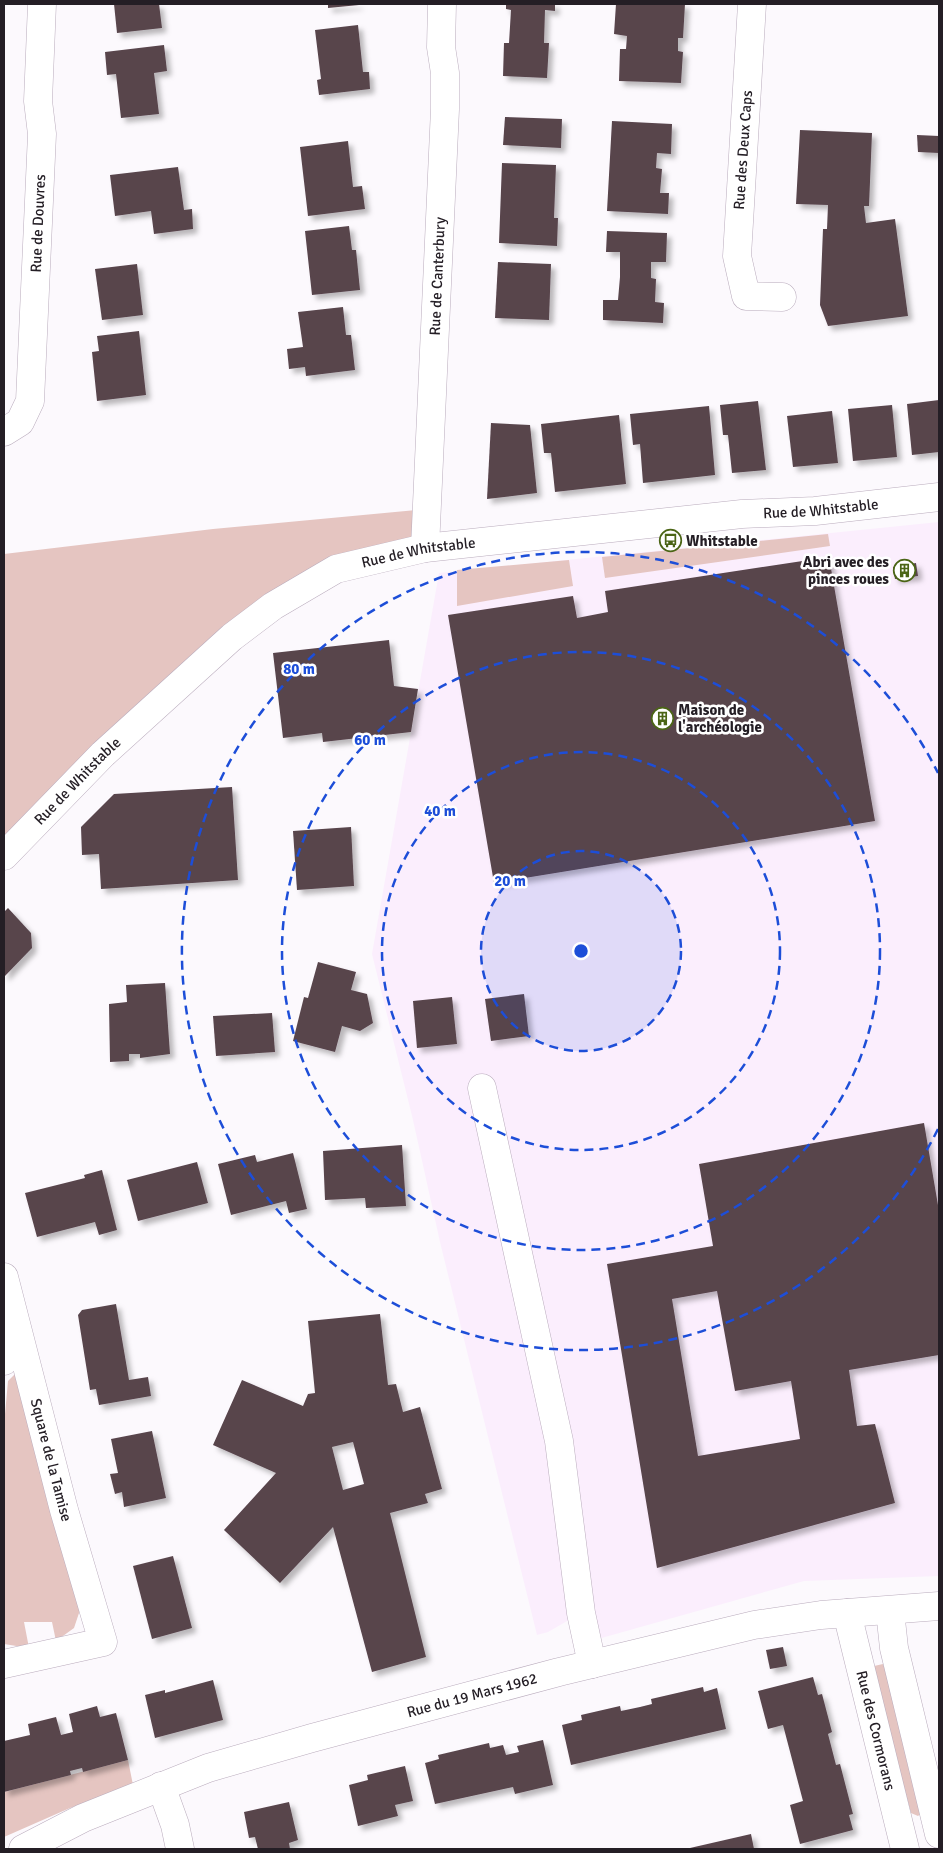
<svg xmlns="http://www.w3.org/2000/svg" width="943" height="1853" font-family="Signika,sans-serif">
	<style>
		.built { fill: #fbeefd }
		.green { fill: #e5c5c1 }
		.building { fill: #58444c; fill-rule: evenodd; filter: url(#shadow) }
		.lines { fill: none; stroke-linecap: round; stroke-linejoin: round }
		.minor-casing { stroke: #baacbd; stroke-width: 29 }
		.minor { stroke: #fff; stroke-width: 28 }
		.ring { fill: none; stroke: #1d4ed8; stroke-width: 2.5; stroke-dasharray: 9 6 }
		.labels { text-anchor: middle; stroke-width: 5; stroke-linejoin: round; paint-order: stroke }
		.street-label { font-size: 15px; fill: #241e25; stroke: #fff }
		.poi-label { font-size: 15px; font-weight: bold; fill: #241e25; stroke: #fff; text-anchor: start }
		.centre { fill: #1d4ed8; stroke: #fff; stroke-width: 2.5 }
		.ring-label { font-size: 15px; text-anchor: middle; font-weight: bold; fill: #1d4ed8; stroke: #fff; stroke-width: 5; stroke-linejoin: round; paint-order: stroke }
	</style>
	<defs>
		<filter id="shadow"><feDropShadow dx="4.5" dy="4.5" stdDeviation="2.5" flood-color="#0004"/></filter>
	</defs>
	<rect width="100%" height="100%" fill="#fcf9fd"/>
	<path class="built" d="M939,522V1576L804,1581L598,1639L581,1613L548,1632L537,1635L440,1242L413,1120L372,954L439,573Z"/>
	<g class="green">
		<path d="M427,509L425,548L273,606L4,856V554L213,529Z"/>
		<path d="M828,534L830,546L605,578L602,557Z"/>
		<path d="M569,560L573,586L457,606V570Z"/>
		<path d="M15,1374L80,1610L74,1628L56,1641L52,1622H24L29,1648L4,1644V1425L8,1381Z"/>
		<path d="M883,1664L889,1679L925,1810L918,1816L911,1813L873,1674L874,1666Z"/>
		<path d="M128,1760L133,1785L70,1808L4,1837V1792Z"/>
	</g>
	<g class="building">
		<path d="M114,4H159L162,28L117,33Z"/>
		<path d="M328,4H359V5L328,8Z"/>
		<path d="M506,4H555V11L545,10L544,43H549L547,78L503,76L504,43H509L511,10L506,9Z"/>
		<path d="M616,4H685L683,38H678V51L683,52L681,83L619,81L620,49H626L627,36L614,34Z"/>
		<path d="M358,25L363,72H369L370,89L319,95L317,80L321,79L315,30Z"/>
		<path d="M164,45L167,71L154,73L159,114L121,118L116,74L107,75L105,52Z"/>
		<path d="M505,117L562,119L561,148L503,145Z"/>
		<path d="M612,121L672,124L671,154L657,153L656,168L662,169L660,193H669L668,214L607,211Z"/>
		<path d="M800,130L872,133L869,206H864L866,223L895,219L908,316L828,326L820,305L823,229H827L828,205L796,204Z"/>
		<path d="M917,135L939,136V153L918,152Z"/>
		<path d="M348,141L353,187L362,186L365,209L308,216L300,147Z"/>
		<path d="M502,163L556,165L554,218H558L557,246L499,243Z"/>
		<path d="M178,167L184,210L192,209L193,229L154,234L151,211L115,216L110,175Z"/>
		<path d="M349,226L352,250H356L360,290L312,295L305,231Z"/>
		<path d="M607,231L667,233L666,262H651V278L656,279L655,302L664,303L663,323L603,320V300H618L620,277V252H606Z"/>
		<path d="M498,262L551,264L549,320L495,318Z"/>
		<path d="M137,264L143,315L102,320L95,269Z"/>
		<path d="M343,307L346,335H351L355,370L306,376L305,367L289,369L287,349L303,347L298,312Z"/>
		<path d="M139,331L146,395L97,401L92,352L99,351L97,336Z"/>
		<path d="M939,400V452L912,455L907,404Z"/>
		<path d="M758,401L766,470L732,473L728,435H723L720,405Z"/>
		<path d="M892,405L897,457L853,461L848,409Z"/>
		<path d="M709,406L715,475L643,483L640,444L633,445L630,414Z"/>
		<path d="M832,411L838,463L793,467L787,416Z"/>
		<path d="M619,415L626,484L555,492L551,453H544L541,424Z"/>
		<path d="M491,423L530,425L537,493L487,499Z"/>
		<path d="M829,557L875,821L494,883L448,615L573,596L577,618L608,612L605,591Z"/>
		<path d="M916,563L918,576L895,579L893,567Z"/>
		<path d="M389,640L394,686L418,689L411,732L323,742L322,733L283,738L273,653Z"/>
		<path d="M232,787L238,880L101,889L99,854L82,855L81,827L114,794Z"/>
		<path d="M351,827L354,886L297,890L293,831Z"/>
		<path d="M8,908L31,933L32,948L4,977V912Z"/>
		<path d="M318,962L356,972L351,990L367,994L373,1023L360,1031L342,1026L335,1052L293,1041L304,997L308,998Z"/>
		<path d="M165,983L170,1054L140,1058V1054H129V1061L110,1062L109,1004L127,1002L126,985Z"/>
		<path d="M524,994L529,1036L491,1041L485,999Z"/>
		<path d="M452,997L457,1044L417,1048L413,1001Z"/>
		<path d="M272,1013L275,1052L216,1056L213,1016Z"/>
		<path d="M924,1123L939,1211V1355L849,1370L857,1426L875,1424L895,1503L657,1568L607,1264L713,1246L699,1164ZM717,1291L735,1391L791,1381L800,1439L698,1456L672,1299Z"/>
		<path d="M402,1145L406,1206L366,1208L365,1198L325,1200L323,1151Z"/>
		<path d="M293,1153L307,1209L289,1213L286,1201L231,1215L218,1164L255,1155L257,1162Z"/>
		<path d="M197,1162L208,1203L138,1221L127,1180Z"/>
		<path d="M102,1170L117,1230L99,1235L95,1222L37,1237L25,1193L85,1178L84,1175Z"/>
		<path d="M116,1304L129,1380L148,1377L151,1396L99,1405L96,1389L90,1390L78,1315L82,1310Z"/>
		<path d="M380,1314L388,1385L396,1384L403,1412L420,1407L442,1489L425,1494L428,1503L390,1513L426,1657L372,1672L333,1527L280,1583L224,1530L276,1473L213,1445L242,1380L303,1406L308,1394L315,1393L308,1321ZM353,1442L364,1484L343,1490L332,1447Z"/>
		<path d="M152,1431L166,1498L124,1507L122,1492L115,1494L110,1474L118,1473L111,1439Z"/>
		<path d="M173,1556L192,1628L152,1639L133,1566Z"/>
		<path d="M783,1647L787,1666L770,1669L766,1650Z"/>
		<path d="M813,1677L818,1695L822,1694L832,1732L828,1734L836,1765L840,1764L853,1814L849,1815L853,1830L800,1844L790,1805L803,1801L783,1725L768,1729L758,1691Z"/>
		<path d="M213,1680L223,1720L155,1738L145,1695L165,1690V1693Z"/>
		<path d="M703,1687L704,1692L717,1688L726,1729L571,1765L562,1725L582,1720L581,1715L620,1706L621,1711L640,1707L652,1704L651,1699Z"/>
		<path d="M97,1706L100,1717L116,1713L128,1760L83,1772L82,1768L70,1771L71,1775L4,1792V1741L30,1735L28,1724L56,1717L61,1735L73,1732L69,1714Z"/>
		<path d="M543,1740L553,1785L515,1794L513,1787L435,1804L425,1763L439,1759L438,1755L489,1743L490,1748L503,1745L506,1755L519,1752L517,1746Z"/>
		<path d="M405,1766L413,1801L395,1805L398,1816L358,1826L349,1785L368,1780L367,1775Z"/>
		<path d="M289,1802L298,1840L289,1843L290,1849H258L255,1837L249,1838L244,1812Z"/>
		<path d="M751,1834L754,1849H690V1848Z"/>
	</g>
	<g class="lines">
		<defs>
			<g id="minor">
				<path d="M752,4L737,256L746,296L782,297"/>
				<path id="s1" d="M4,432L20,422L30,401L42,134L38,101L42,4"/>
				<path id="s2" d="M425,548L445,109V73L441,47L442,4"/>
				<path id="s3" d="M4,856L103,754L232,637L273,606L336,569L425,548L742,514L815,511L939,497"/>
				<path d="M482,1088L559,1441L581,1613L592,1664"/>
				<path id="s4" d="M4,1277L64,1510L103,1642L4,1664"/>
				<path d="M4,1361L14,1319"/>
				<path d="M890,1611L894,1648L939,1834"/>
				<path id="s5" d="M847,1613L905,1849"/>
				<path d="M161,1786L175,1825L180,1849"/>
				<path id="s6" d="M23,1849L83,1818L208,1768L312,1738L559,1672L754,1625L821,1615L939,1606"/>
			</g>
		</defs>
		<use href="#minor" class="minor-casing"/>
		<use href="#minor" class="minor"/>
	</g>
	<circle cx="581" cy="951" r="100" fill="#1d4ed8" fill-opacity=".12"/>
	<g class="ring">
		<circle cx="581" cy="951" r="100"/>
		<circle cx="581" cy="951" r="199"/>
		<circle cx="581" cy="951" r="299"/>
		<path d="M938 1129A399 399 0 1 1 938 773"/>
	</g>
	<defs>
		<symbol id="bus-ring" viewBox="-11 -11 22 22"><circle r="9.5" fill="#fff" stroke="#4b6516" stroke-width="1.5"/><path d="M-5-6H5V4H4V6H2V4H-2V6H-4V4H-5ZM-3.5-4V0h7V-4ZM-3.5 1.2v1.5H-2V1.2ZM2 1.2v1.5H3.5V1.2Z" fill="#4b6516"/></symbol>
		<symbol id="building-ring" viewBox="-11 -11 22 22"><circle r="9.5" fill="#fff" stroke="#4b6516" stroke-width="1.5"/><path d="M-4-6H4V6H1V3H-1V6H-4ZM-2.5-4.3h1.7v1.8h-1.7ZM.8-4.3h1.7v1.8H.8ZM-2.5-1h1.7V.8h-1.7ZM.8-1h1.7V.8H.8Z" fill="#4b6516"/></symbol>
	</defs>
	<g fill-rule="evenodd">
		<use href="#bus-ring" x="658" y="528" width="25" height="25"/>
		<use href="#building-ring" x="892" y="558" width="25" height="25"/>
		<use href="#building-ring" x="650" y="706" width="25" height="25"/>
	</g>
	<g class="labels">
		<g class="street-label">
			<text transform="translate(743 150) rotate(-86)" y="5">Rue des Deux Caps</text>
			<text dy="5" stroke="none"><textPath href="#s1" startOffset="220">Rue de Douvres</textPath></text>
			<text dy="5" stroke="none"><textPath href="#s2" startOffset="272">Rue de Canterbury</textPath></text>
			<text dy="5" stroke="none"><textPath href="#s3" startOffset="930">Rue de Whitstable</textPath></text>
			<text dy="5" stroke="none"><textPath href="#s3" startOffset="525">Rue de Whitstable</textPath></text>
			<text dy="5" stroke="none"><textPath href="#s3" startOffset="105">Rue de Whitstable</textPath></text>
			<text dy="5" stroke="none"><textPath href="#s4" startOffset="189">Square de la Tamise</textPath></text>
			<text dy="5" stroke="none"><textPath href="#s6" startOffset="476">Rue du 19 Mars 1962</textPath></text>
			<text dy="5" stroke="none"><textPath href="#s5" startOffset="121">Rue des Cormorans</textPath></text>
		</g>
		<g class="poi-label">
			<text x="686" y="546">Whitstable</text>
			<text x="889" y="567" text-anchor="end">Abri avec des<tspan x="889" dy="17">pinces roues</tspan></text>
			<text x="678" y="715">Maison de<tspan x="678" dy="17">l'archéologie</tspan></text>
		</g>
	</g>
	<circle cx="581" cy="951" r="8" class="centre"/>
	<g class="ring-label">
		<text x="299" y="674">80 m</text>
		<text x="370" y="745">60 m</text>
		<text x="440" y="816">40 m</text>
		<text x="510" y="886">20 m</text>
	</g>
	<rect width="943" height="1853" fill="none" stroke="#241e25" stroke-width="10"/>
</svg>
